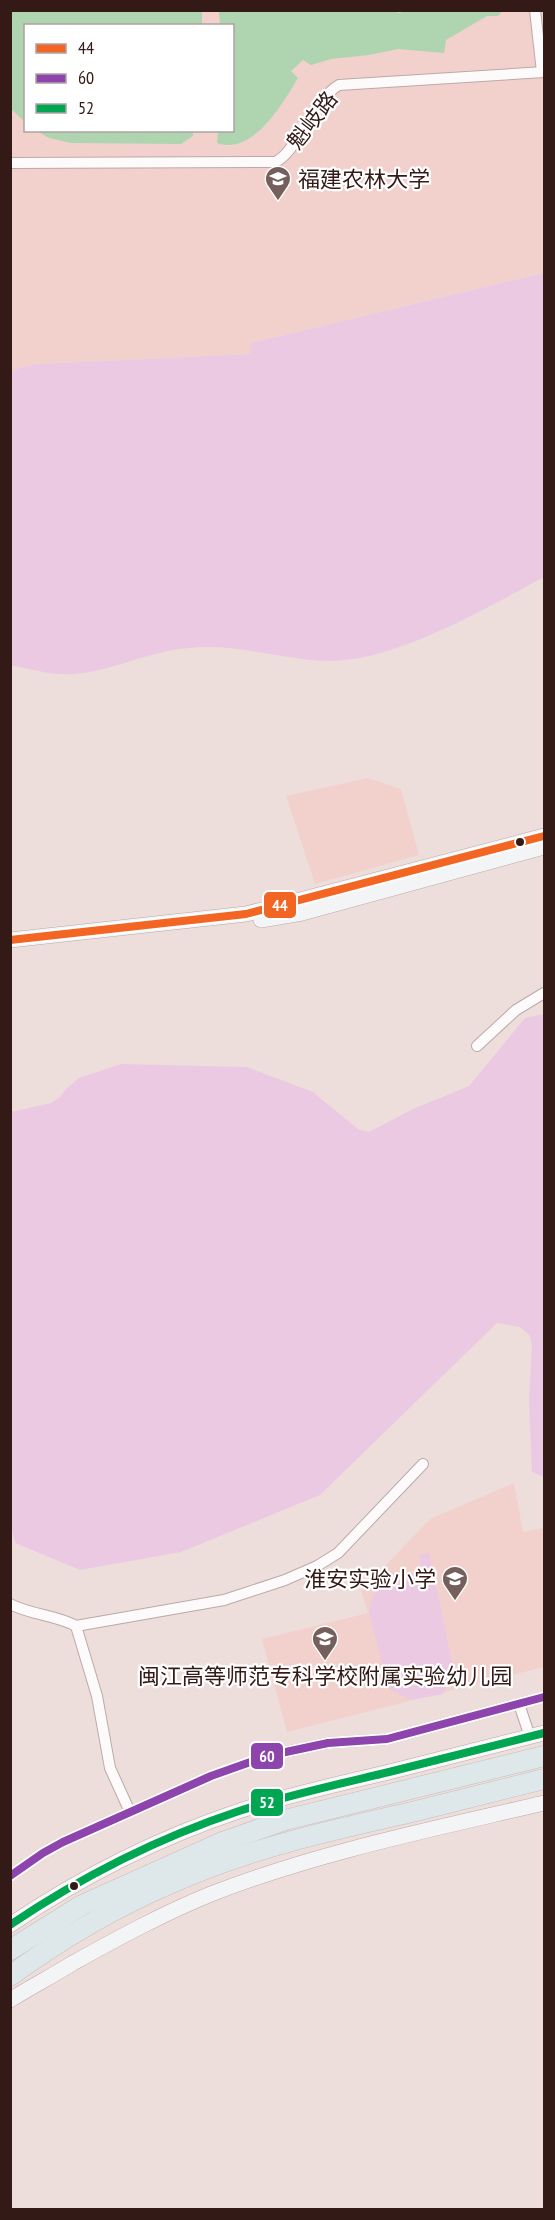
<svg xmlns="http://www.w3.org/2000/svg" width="555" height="2220" font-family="'PT Sans Narrow','Noto Sans SC',sans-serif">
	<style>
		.built { fill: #f2d1cd; fill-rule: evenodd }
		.green { fill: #ecc9e3 }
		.water { fill: #afd4b0 }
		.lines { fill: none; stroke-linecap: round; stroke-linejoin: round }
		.street-casing { stroke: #bca9a7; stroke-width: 12 }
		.secondary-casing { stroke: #bca9a7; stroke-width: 16 }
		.highway-casing { stroke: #c8bdbb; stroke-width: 21 }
		.street { stroke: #fcfafa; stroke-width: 10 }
		.secondary { stroke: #f3f4f5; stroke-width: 15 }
		.highway { stroke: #dee8ea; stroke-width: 20 }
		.bus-1-casing { stroke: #fff; stroke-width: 12 }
		.bus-2-casing { stroke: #fff; stroke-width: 12 }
		.bus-3-casing { stroke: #fff; stroke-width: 12 }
		.bus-1 { stroke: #f26522; stroke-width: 8 }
		.bus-2 { stroke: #8e44ad; stroke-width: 8 }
		.bus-3 { stroke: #00a651; stroke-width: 8 }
		.bus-dot { fill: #331a17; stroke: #fff; stroke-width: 2 }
		.labels { text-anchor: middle; stroke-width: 4.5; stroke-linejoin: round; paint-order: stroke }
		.street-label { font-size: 22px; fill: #331a17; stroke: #fff }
		.poi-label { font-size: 22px; fill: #331a17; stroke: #fff; text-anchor: start }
		.line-badge { stroke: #fff; stroke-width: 2 }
		.badge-label { font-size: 16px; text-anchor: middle; font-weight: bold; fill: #fff }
	</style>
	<rect width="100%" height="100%" fill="#eddedc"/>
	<g class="built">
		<path d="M10,11H544V273L251,343V354L37,364L22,367L11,373ZM26,26H232V130H26Z"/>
		<path d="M368,778L401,789L419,855L315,884L286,796Z"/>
		<path d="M514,1483L523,1532L544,1528V1667L287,1732L262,1639L368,1613L361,1591L430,1519Z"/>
	</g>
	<g class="green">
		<path d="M544,273V577C487,608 394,662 329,661C283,660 236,643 189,648C149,651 113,671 74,674C52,676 31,669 11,665V373L22,367L37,364L251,354V343Z"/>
		<path d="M544,1014V1477L532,1472L529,1400L532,1346L530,1336L520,1327L497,1323L320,1495L181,1552L80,1570L15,1543L10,1522L11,1112L51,1103L60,1097L65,1090L79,1078L121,1064L247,1067L313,1092L358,1129L369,1132L413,1109L469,1086L525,1018Z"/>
		<path d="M429,1553L453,1666V1672L443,1694L411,1700L389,1689L369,1613L372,1598L382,1581L393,1573L401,1572L423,1576L419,1555Z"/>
	</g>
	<g class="water">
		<path d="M391,10L399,13L410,10L502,11L498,16H487L446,40L444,53L398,49L369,55L331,59L311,65L303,60L291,71L298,78C283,103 253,156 217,143L218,131L232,130V26L220,25L219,11Z"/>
		<path d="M10,11H202V25L26,26L25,122L11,109Z"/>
		<path d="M37,131H193V136L181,144L71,143L49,138Z"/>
	</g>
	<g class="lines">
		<defs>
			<g id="street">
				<path d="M535,10L542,72"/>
				<path d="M10,163L275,162C296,154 314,99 339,85L544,72"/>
				<path d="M477,1046L516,1010L544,993"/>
				<path d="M10,1604C31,1615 56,1615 76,1626L224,1600L285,1580L317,1566L338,1553L423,1464"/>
				<path d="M76,1626L97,1696L110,1768L130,1812"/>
				<path d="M519,1704L530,1737"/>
				<path d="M10,1876L43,1853L63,1842L211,1776L267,1756L328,1743L387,1739L544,1697"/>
			</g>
			<g id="secondary">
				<path d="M261,920L302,913L544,847"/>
				<path d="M10,940L246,914L544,836"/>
				<path d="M10,1925C81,1877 158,1838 239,1811C288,1795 339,1784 389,1772C441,1759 493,1746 544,1733"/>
				<path d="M10,2000C31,1987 52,1976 73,1963C118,1938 164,1913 211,1894C319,1852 433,1829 544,1803"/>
			</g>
			<g id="highway">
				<path d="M10,1950L82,1905L220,1843L285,1820L544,1756"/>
				<path d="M10,1976C62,1938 117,1906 176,1881C251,1848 332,1830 412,1812C456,1801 500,1790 544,1779"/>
			</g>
		</defs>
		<use href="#street" class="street-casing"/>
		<use href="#secondary" class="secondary-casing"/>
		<use href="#highway" class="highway-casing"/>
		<use href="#street" class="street"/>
		<use href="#secondary" class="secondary"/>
		<use href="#highway" class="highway"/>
		<defs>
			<path id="bus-1" d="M10,940L246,914L544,836"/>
			<path id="bus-2" d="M10,1876L43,1853L63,1842L211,1776L267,1756L328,1743L387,1739L544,1697"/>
			<path id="bus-3" d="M10,1925C81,1877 158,1838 239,1811C288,1795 339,1784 389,1772C441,1759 493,1746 544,1733"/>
		</defs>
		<use href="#bus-1" class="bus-1-casing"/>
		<use href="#bus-2" class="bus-2-casing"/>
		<use href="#bus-3" class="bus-3-casing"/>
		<use href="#bus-1" class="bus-1"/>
		<use href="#bus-2" class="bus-2"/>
		<use href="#bus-3" class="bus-3"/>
	</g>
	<defs>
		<symbol id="university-pin" viewBox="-11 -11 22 30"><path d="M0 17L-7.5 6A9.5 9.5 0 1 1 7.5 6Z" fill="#745f5c" stroke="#fff"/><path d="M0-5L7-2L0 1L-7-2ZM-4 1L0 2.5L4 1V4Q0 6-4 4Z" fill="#fff"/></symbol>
		<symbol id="school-pin" viewBox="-11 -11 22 30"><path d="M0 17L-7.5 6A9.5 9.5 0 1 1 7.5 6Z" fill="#745f5c" stroke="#fff"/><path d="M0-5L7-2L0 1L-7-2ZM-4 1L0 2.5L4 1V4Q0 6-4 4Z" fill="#fff"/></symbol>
	</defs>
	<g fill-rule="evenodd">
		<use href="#university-pin" x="263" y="164" width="30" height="40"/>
		<use href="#school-pin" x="440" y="1564" width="30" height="40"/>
		<use href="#school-pin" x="310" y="1624" width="30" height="40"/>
	</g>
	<g class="bus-dot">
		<circle cx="520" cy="842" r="5"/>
		<circle cx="74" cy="1886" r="5"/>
	</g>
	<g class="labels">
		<g class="street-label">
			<text transform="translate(312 120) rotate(-52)" y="8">魁岐路</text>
		</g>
		<g class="poi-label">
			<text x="298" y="187">福建农林大学</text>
			<text x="436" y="1587" text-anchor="end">淮安实验小学</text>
			<text x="325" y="1684" text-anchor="middle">闽江高等师范专科学校附属实验幼儿园</text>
		</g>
	</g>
	<g class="line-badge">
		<rect x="263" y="891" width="34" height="28" rx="6" fill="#f26522"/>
		<rect x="250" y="1742" width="34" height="28" rx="6" fill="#8e44ad"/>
		<rect x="250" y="1788" width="34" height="29" rx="6" fill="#00a651"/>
	</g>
	<g class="badge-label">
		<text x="280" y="911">44</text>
		<text x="267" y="1762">60</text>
		<text x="267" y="1808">52</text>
	</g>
	<rect width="555" height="2220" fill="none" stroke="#331a17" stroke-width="24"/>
	<rect x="24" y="24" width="210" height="108" fill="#ffffff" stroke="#ada3a2" stroke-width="1.5"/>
	<rect x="36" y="44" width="30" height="9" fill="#f26522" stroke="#ada3a2" stroke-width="1.5"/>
	<text x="78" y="54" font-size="18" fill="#331a17">44</text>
	<rect x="36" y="74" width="30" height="9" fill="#8e44ad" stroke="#ada3a2" stroke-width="1.5"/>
	<text x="78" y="84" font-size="18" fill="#331a17">60</text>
	<rect x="36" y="104" width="30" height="9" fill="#00a651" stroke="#ada3a2" stroke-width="1.5"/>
	<text x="78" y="114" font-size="18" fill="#331a17">52</text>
</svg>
